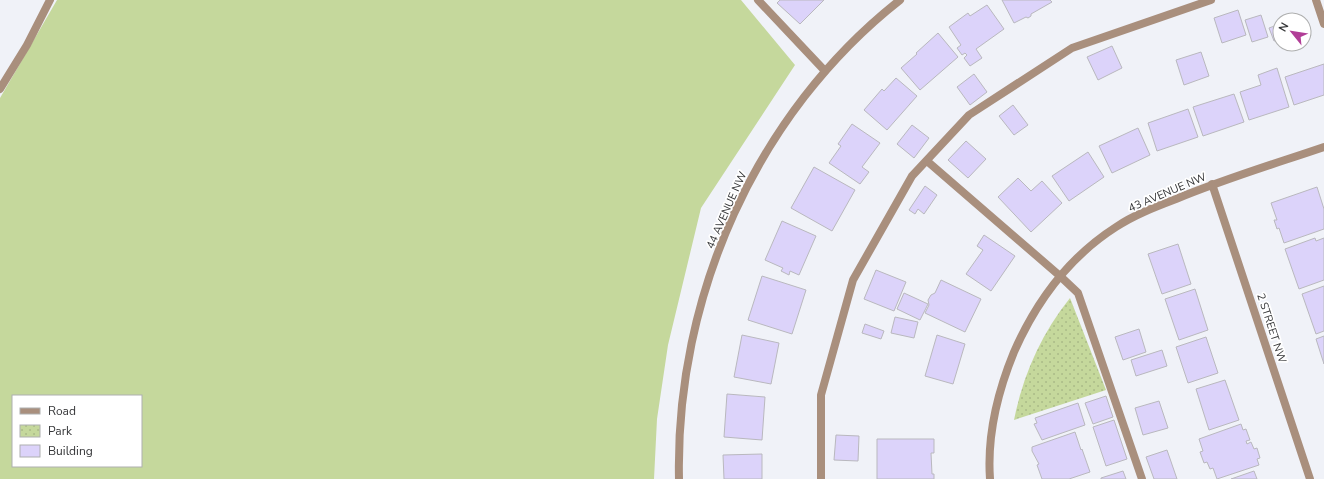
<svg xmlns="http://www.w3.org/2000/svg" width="1324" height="479" font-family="'Nunito Sans',sans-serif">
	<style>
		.grass { fill: #c5d89c; fill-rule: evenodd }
		.park { fill: url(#park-dots) }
		.building { fill: #dcd3fa; stroke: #b9b8be }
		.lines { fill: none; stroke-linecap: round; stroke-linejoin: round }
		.lane { stroke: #a98f7d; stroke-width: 8 }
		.street { stroke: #a98f7d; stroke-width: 8 }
		.labels { text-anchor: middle; stroke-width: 3.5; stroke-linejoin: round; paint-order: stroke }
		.street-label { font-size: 11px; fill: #353638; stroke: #fff }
	</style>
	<defs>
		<pattern id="park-dots" width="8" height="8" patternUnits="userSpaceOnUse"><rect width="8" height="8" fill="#c5d89c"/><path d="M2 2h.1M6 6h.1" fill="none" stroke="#aaba87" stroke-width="1.8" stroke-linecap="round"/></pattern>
	</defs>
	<rect width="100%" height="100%" fill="#f0f2f8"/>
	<path class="grass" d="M57,0H741L795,65L701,208L668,345L657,419L654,479H0V98ZM13,396H141V466H13Z"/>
	<path class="park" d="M1070,298L1106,390L1014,420C1023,375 1041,334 1070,298Z"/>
	<g class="building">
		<path d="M780,0H824L800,24L777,3Z"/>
		<path d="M1002,0H1050L1052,2L1031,14V16L1028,18L1026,17L1014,23Z"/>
		<path d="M987,5L1004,29L976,49L982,58L970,66L964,58L967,55L965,53L962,55L957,48L961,45L949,27L968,13L970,16Z"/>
		<path d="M1238,10L1246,35L1222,43L1214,18Z"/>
		<path d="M1261,15L1268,37L1252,42L1245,20Z"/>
		<path d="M1280,24V39L1274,41L1269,28Z"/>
		<path d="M938,33L958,57L920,90L901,68L917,54L916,53Z"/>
		<path d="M1112,46L1122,68L1098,80L1087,57Z"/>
		<path d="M1201,52L1209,76L1184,85L1176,60Z"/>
		<path d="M1324,64V95L1294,105L1285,77Z"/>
		<path d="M1277,68L1289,107L1249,120L1240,92L1261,85L1258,75Z"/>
		<path d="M974,74L987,92L970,105L957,87Z"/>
		<path d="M896,78L917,96L887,130L864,110L882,89L884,91Z"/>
		<path d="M1234,94L1244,122L1203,136L1193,107Z"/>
		<path d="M1013,105L1028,125L1014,135L999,116Z"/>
		<path d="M1188,109L1198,137L1157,151L1148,123Z"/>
		<path d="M852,124L880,143L862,167L869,172L860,184L829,163L841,146L838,144Z"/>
		<path d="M912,125L929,138L914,158L897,144Z"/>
		<path d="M1138,128L1150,155L1112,173L1099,146Z"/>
		<path d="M966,141L986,159L968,178L948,160Z"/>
		<path d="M1088,152L1104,177L1069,201L1052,176Z"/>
		<path d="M814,167L855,190L832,231L791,208Z"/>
		<path d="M1018,178L1031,191L1042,181L1062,203L1031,232L998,197Z"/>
		<path d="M925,186L937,195L924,214L918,209L915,214L909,210Z"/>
		<path d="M1317,187L1324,209V229L1284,243L1279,228L1277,229L1274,220H1277L1271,203Z"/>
		<path d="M782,221L816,236L799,275L790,271L789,275L781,271L783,268L765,260Z"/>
		<path d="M984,235L1015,256L991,291L966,274L983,250L977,246Z"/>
		<path d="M1315,238L1316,241L1324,238V280L1299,289L1285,249Z"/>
		<path d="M1178,244L1191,284L1162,294L1148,254Z"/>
		<path d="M876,270L906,282L894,311L864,299Z"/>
		<path d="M762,276L806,290L792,334L748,320Z"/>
		<path d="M941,280L981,299L965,332L925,313L929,305L928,300L931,295L935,293Z"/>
		<path d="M1324,286V331L1316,334L1302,294Z"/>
		<path d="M1195,289L1208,330L1179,340L1165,299Z"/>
		<path d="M904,293L928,304L920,320L897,309Z"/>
		<path d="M895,317L918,322L914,338L891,333Z"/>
		<path d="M865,324L884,331L881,339L862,333Z"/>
		<path d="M1139,329L1146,352L1123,360L1115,337Z"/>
		<path d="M742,335L779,343L771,384L734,377Z"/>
		<path d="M937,335L965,344L953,384L925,376Z"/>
		<path d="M1324,336V364L1316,339Z"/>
		<path d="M1206,337L1218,373L1188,383L1176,347Z"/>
		<path d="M1162,350L1167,366L1136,376L1131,360Z"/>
		<path d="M1225,380L1239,420L1209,430L1196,389Z"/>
		<path d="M727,394L765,397L762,440L724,437Z"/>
		<path d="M1106,396L1113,417L1093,424L1085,403Z"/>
		<path d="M1159,401L1168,428L1143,435L1135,408Z"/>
		<path d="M1078,403L1085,425L1042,440L1034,424L1037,423L1035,418Z"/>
		<path d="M1114,420L1127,459L1106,466L1093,427Z"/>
		<path d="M1241,424L1243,430L1246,429L1250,440L1246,441L1247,444L1251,442L1254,449L1257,448L1260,458L1257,459L1259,465L1217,479L1213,468L1210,469L1207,462L1204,463L1200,452L1203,451L1199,439Z"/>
		<path d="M1075,432L1081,450L1082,449L1090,472L1069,479H1042L1037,465L1039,464L1032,451V447Z"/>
		<path d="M836,435L859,436L858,461L834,460Z"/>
		<path d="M877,439H934V453H931L932,474H934V479H877Z"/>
		<path d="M1167,450L1177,479H1154L1146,457Z"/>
		<path d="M762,454V479H724L723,455Z"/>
		<path d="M1123,471L1126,479H1101V478Z"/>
		<path d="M1254,471L1257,479H1231Z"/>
	</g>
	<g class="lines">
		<g class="lane">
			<path d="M758,0L825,71"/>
			<path d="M1316,0L1324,24"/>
			<path d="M0,89L27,45L50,0"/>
			<path d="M927,161L1060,276L1078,293L1142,479"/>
			<path d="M821,479V395L853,280L912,176L969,115L1072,48L1211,0"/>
		</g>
		<g class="street">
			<path d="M1212,184L1310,479"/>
			<path d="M679,479C675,297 756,113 900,0"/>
			<path d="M990,479C987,437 998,391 1014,352C1036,302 1069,257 1116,227C1134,215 1155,207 1176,199C1224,179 1274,164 1324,147"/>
		</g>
	</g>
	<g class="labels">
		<g class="street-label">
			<text transform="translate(1167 192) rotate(-23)" y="4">43 AVENUE NW</text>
			<text transform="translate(726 210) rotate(-66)" y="4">44 AVENUE NW</text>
			<text transform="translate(1272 328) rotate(72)" y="4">2 STREET NW</text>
		</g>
	</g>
	<rect x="12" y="395" width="130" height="72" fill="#ffffff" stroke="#aeafaf"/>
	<rect x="20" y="408" width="20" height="6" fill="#a98f7d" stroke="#aeafaf"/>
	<text x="48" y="415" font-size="12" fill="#353638">Road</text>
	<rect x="20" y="425" width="20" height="12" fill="url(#park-dots)" stroke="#aeafaf"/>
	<text x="48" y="435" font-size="12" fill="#353638">Park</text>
	<rect x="20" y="445" width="20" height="12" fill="#dcd3fa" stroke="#aeafaf"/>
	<text x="48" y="455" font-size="12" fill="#353638">Building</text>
	<g transform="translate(1292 32) rotate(300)"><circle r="19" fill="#ffffff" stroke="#aeafaf"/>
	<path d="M0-3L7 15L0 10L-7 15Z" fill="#b13e97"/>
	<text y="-6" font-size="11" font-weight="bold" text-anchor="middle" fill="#353638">N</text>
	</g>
</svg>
